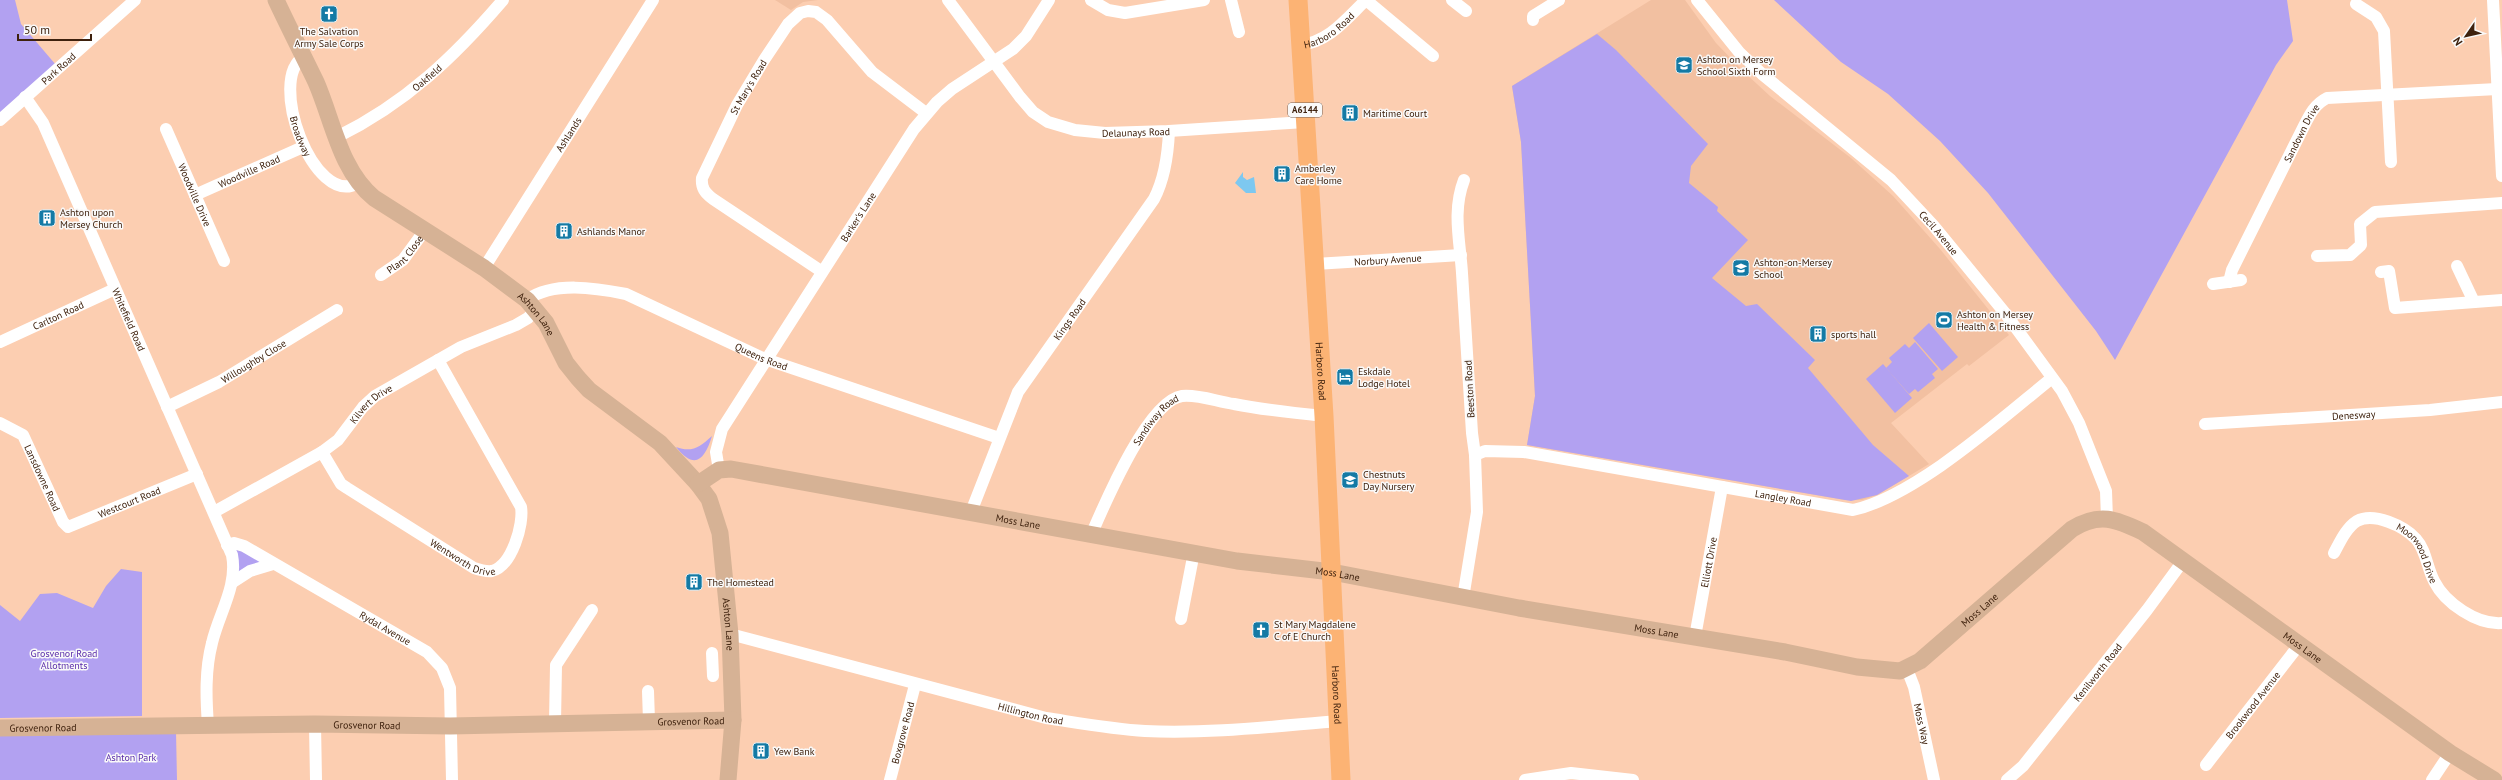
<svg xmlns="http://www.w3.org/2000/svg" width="2502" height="780" font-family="'PT Sans',sans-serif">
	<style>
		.built { fill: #f2c0a1 }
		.green { fill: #b2a1f1 }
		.water { fill: #7dc8f0 }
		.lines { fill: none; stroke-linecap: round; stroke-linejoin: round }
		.street { stroke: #fff; stroke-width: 12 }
		.secondary { stroke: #d6b295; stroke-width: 17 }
		.primary { stroke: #fcb374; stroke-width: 19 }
		.labels { text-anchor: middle; stroke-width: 3; stroke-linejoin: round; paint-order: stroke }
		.shield { fill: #f9f9f9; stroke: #766254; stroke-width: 1 }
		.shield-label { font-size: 9px; font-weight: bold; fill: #3e210d }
		.street-label { font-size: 10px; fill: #3e210d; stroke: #f9f9f9 }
		.poi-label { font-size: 10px; fill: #3e210d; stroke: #f9f9f9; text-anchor: start }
		.park-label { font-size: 10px; fill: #592ca9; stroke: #f9f9f9 }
	</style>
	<rect width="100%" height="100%" fill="#fcceb1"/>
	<g class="built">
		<path d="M775,0H818L803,2L791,10Z"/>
		<path d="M1651,0H1685L1716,43L1744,72L1770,96L1851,158L1893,196L1940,249L2009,335L1969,366L1967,364L1891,423L1929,464L1877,495L1862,500H1845L1527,445L1535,396L1521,142L1512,86Z"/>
	</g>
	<g class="green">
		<path d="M0,0H15L21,24L56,65L0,113Z"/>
		<path d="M1774,0H2287L2293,41L2276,65L2115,360L2096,331L1988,193L1940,141L1888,94L1841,62Z"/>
		<path d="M1597,34L1616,50L1708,144L1691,166L1689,183L1718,207L1717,211L1748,240L1712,278L1746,306L1757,304L1815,360L1808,368L1873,445L1909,476L1877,495L1851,501L1527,445L1535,396L1521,142L1512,86Z"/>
		<path d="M1929,323L1958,357L1942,371L1913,338Z"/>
		<path d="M1915,342L1938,369L1932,374L1935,378L1918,392L1915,389L1909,394L1886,368L1892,362L1889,358L1905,344L1909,348Z"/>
		<path d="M1883,364L1912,398L1895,413L1866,379Z"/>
		<path d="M712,436C705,459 695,471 676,447C692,453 700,447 712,436Z"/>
		<path d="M233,549L261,556L258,567L234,574Z"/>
		<path d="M121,569L142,572V716L0,718V605L20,621L40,594L57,593L93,608L106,586Z"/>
		<path d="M176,732L177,780H0V735Z"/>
	</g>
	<path class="water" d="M1243,172V177L1247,180L1254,177L1256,193H1246L1235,183Z"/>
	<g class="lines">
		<g class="street">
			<path id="s1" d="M948,0L1020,97L1033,112L1048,122L1075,130L1105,133L1169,131L1305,122"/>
			<path d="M1091,0L1108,10L1125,13L1204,0"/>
			<path d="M1231,0L1239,32"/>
			<path d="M1452,0L1466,11"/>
			<path id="s2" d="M1697,0L1739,52L1762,74L1891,180L1933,225L2005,313L2062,391L2079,423L2106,491L2107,519"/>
			<path d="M2493,0L2502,176"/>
			<path d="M2356,4L2376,17L2384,31L2391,162"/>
			<path d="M1533,20V16L1559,0"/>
			<path id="s3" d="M1300,45C1329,42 1346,19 1366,0L1433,56"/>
			<path id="s4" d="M304,57C266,78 314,209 358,183"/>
			<path id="s5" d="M25,97L43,123L232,555C238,586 219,613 212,643C205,670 206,698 208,725"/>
			<path id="s6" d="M0,120L135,0"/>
			<path id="s7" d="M166,129L224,261"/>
			<path id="s8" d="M337,137C406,103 454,57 503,0"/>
			<path id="s9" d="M195,195L303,147"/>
			<path d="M2317,256L2350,255L2361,245L2360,224L2375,212L2502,203"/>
			<path id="s10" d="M1315,264L1461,255"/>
			<path d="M2457,266L2474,302"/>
			<path id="s11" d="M484,268L653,0"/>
			<path id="s12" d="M821,271L713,199C705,193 701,188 702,178L737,105L764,60L788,24L800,13L808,11L816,12L827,20L872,72L926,113"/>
			<path d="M2381,272L2389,271L2395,308L2502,300"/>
			<path id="s13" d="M381,275L403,260L425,230"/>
			<path id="s14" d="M2229,282L2232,270L2304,126C2310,114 2315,104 2327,98L2497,89"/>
			<path d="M2213,284L2241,280"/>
			<path id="s15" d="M527,300C553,281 596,288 626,294L765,359L999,438"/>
			<path id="s16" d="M0,342L115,289"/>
			<path id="s17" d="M167,407L219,382L337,310"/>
			<path id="s18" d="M0,423L23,435L63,522L68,527L197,474"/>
			<path id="s19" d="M2205,424L2430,410L2502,402"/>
			<path id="s20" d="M322,452L341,484L347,488L474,568C480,570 486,572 492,571C512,566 524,524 521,507L438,360"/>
			<path id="s21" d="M1475,455L1485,451L1524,452L1853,510C1916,496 2001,419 2052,378"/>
			<path id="s22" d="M719,470L716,452L722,429L914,129L937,102L952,89L1013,49L1026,36L1049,0"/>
			<path id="s23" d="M214,512L322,452L338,440L363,407L375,396L461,347L516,325L528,318L536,309"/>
			<path id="s24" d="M971,512L1018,392L1154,199C1165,178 1168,155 1169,131"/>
			<path id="s25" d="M1092,533C1105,503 1148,401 1182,396C1198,394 1218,402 1234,404C1264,410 1294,413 1324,416"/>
			<path id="s26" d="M227,545L234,543L244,546L427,652L442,668L450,688L452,780"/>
			<path id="s27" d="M2334,553C2340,542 2346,528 2357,521C2374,512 2404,526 2416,539C2426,550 2427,568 2434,581C2445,603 2477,625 2502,623"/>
			<path d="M233,582L250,571L273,564"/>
			<path d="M1463,598L1477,512L1475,455L1472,433C1469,379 1465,326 1462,273C1460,241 1452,211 1464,180"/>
			<path d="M1181,619L1194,552"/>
			<path id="s28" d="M730,634L1046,718C1079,723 1112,729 1145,731C1210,734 1276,726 1340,721"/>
			<path id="s29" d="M1695,637L1722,487"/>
			<path d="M712,653L713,676"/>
			<path id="s30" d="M1907,669L1914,687L1934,780"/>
			<path d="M648,691L649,721"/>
			<path d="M555,723L556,665L592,610"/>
			<path d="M315,724L316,780"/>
			<path id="s31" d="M2206,765L2299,645"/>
			<path id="s32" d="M890,780L915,685"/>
			<path d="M1525,780L1571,773L1633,780"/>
			<path id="s33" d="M2007,780L2023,766L2147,610L2183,561"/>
			<path d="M2432,780L2450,753"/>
		</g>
		<g class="secondary">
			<path id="s34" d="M276,0C289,28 303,55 316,82C333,121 340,170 374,198L484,268L527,300L546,323L566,363L578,378L589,390L660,443L698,484L709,499L720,533L730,634L733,720L728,780"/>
			<path id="s35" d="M698,484L719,470L731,469L1237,561L1332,572L1519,608L1785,652L1857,667L1900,671L1920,661L2072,529C2099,512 2116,519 2143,532L2450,753L2494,780"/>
			<path id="s36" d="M0,728L315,724L450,726L733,720"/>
		</g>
		<path class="primary" id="s37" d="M1298,0L1324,416L1341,780"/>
	</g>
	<defs>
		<symbol id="church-square" viewBox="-11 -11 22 22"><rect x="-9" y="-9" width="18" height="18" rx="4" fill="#147aa5" stroke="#f9f9f9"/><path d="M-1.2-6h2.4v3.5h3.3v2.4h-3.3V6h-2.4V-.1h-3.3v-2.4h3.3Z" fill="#fff"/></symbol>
		<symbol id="university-square" viewBox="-11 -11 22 22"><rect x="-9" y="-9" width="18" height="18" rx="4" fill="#147aa5" stroke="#f9f9f9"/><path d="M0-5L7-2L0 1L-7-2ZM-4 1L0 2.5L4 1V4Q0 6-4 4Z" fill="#fff"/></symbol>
		<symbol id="building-square" viewBox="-11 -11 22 22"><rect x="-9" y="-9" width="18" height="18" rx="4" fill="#147aa5" stroke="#f9f9f9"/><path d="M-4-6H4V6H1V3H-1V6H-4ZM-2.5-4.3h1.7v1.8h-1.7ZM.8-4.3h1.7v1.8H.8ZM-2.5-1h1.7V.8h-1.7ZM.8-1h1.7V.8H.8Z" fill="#fff"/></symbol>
		<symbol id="school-square" viewBox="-11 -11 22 22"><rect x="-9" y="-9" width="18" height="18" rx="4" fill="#147aa5" stroke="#f9f9f9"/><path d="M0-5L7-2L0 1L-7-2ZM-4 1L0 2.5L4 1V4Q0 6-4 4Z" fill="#fff"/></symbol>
		<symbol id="stadium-square" viewBox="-11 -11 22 22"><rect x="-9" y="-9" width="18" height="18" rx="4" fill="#147aa5" stroke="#f9f9f9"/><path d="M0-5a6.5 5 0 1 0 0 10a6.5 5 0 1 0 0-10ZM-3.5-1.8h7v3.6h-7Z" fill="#fff"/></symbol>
		<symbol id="hotel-square" viewBox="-11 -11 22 22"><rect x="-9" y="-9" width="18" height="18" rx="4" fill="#147aa5" stroke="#f9f9f9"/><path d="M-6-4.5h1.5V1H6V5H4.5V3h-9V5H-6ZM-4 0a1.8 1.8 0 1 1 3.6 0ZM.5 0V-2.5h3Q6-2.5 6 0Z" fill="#fff"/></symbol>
	</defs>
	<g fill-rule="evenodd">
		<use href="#church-square" x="319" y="4" width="20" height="20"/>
		<use href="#university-square" x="1674" y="55" width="20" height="20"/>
		<use href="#building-square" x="1340" y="103" width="20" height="20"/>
		<use href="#building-square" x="1272" y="164" width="20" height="20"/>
		<use href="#building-square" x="37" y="208" width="20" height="20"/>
		<use href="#building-square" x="554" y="221" width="20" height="20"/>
		<use href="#school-square" x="1731" y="258" width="20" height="20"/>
		<use href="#stadium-square" x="1934" y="310" width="20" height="20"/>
		<use href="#building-square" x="1808" y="324" width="20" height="20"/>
		<use href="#hotel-square" x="1335" y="367" width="20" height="20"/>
		<use href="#school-square" x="1340" y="470" width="20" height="20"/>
		<use href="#building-square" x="684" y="572" width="20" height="20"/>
		<use href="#church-square" x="1251" y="620" width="20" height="20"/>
		<use href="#building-square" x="751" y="741" width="20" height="20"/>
	</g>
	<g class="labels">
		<rect class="shield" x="1288" y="103" width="34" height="14" rx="3"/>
		<g class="shield-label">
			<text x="1305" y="113">A6144</text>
		</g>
		<g class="street-label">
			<text dy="4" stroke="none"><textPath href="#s3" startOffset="33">Harboro Road</textPath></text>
			<text dy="4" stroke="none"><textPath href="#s6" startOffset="78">Park Road</textPath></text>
			<text dy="4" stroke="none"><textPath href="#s8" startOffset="108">Oakfield</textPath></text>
			<text dy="4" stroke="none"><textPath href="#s12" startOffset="257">St Mary's Road</textPath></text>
			<text dy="4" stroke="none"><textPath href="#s1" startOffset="248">Delaunays Road</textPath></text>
			<text dy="4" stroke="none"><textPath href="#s14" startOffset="166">Sandown Drive</textPath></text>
			<text dy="4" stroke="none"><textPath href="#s11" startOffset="158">Ashlands</textPath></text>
			<text dy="4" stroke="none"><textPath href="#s4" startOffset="85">Broadway</textPath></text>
			<text dy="4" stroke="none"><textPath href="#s9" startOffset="59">Woodville Road</textPath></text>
			<text dy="4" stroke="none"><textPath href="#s7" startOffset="72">Woodville Drive</textPath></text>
			<text dy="4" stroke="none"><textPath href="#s22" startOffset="294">Barker's Lane</textPath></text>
			<text dy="4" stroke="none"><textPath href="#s2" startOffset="337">Cecil Avenue</textPath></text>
			<text dy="4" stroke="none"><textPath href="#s13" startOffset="32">Plant Close</textPath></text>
			<text dy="4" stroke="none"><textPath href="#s10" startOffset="73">Norbury Avenue</textPath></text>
			<text dy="4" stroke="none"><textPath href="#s16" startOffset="64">Carlton Road</textPath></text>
			<text dy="4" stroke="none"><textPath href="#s34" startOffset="423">Ashton Lane</textPath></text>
			<text dy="4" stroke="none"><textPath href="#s5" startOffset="246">Whitefield Road</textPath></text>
			<text dy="4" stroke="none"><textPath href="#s24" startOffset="218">Kings Road</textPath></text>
			<text dy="4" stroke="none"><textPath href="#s15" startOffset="251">Queens Road</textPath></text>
			<text dy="4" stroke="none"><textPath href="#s17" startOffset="98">Willoughby Close</textPath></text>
			<text dy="4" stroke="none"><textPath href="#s37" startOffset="372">Harboro Road</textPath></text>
			<text transform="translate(1469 389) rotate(-93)" y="4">Beeston Road</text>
			<text dy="4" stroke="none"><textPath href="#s23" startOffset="193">Kilvert Drive</textPath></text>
			<text dy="4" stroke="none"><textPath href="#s19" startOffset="149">Denesway</textPath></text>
			<text dy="4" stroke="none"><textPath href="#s25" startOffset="131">Sandiway Road</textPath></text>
			<text dy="4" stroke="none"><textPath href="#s18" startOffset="73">Lansdowne Road</textPath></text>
			<text dy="4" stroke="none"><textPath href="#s21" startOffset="313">Langley Road</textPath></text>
			<text dy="4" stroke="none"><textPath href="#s18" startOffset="195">Westcourt Road</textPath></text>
			<text dy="4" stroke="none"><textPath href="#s35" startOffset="329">Moss Lane</textPath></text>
			<text dy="4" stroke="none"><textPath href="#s20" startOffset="180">Wentworth Drive</textPath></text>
			<text dy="4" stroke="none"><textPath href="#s27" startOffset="117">Moorwood Drive</textPath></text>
			<text dy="4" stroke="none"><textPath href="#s29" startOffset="76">Elliott Drive</textPath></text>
			<text dy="4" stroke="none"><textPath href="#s35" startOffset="653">Moss Lane</textPath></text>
			<text dy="4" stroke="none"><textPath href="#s35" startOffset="1325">Moss Lane</textPath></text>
			<text dy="4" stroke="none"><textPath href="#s34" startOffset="807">Ashton Lane</textPath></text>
			<text dy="4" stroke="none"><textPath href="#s26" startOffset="181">Rydal Avenue</textPath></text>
			<text dy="4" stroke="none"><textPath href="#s35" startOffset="977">Moss Lane</textPath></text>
			<text dy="4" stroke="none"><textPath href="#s35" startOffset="1720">Moss Lane</textPath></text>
			<text dy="4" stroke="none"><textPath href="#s33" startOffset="141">Kenilworth Road</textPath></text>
			<text dy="4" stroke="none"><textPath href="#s37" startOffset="696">Harboro Road</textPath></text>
			<text dy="4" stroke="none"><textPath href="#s31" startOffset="76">Brookwood Avenue</textPath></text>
			<text dy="4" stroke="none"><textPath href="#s28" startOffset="311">Hillington Road</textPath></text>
			<text dy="4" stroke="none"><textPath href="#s36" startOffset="691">Grosvenor Road</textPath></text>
			<text dy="4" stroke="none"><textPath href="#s30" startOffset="57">Moss Way</textPath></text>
			<text dy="4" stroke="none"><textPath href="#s36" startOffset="367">Grosvenor Road</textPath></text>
			<text dy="4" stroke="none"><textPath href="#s36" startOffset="43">Grosvenor Road</textPath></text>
			<text dy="4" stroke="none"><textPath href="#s32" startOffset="49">Boxgrove Road</textPath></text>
		</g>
		<g class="poi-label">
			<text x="329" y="35" text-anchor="middle">The Salvation<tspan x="329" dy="12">Army Sale Corps</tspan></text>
			<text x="1697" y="63">Ashton on Mersey<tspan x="1697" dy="12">School Sixth Form</tspan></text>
			<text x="1363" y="117">Maritime Court</text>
			<text x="1295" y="172">Amberley<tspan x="1295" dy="12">Care Home</tspan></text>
			<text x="60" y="216">Ashton upon<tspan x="60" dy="12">Mersey Church</tspan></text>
			<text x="577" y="235">Ashlands Manor</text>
			<text x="1754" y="266">Ashton-on-Mersey<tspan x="1754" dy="12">School</tspan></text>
			<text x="1957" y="318">Ashton on Mersey<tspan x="1957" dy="12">Health &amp; Fitness</tspan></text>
			<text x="1831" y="338">sports hall</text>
			<text x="1358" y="375">Eskdale<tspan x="1358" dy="12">Lodge Hotel</tspan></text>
			<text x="1363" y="478">Chestnuts<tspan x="1363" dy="12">Day Nursery</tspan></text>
			<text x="707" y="586">The Homestead</text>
			<text x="1274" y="628">St Mary Magdalene<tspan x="1274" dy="12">C of E Church</tspan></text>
			<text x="774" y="755">Yew Bank</text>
		</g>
		<g class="park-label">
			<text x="64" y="657">Grosvenor Road<tspan x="64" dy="12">Allotments</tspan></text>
			<text x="131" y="761">Ashton Park</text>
		</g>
	</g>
	<g transform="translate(2466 36) rotate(236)" stroke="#f9f9f9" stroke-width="3" paint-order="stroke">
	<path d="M0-3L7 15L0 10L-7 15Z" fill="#3e210d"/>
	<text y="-6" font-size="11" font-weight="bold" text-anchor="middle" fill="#3e210d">N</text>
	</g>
	<path d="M18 34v6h73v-6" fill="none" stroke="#3e210d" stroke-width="2"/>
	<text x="24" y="34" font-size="12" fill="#3e210d" stroke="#f9f9f9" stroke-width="3" paint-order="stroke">50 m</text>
</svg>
